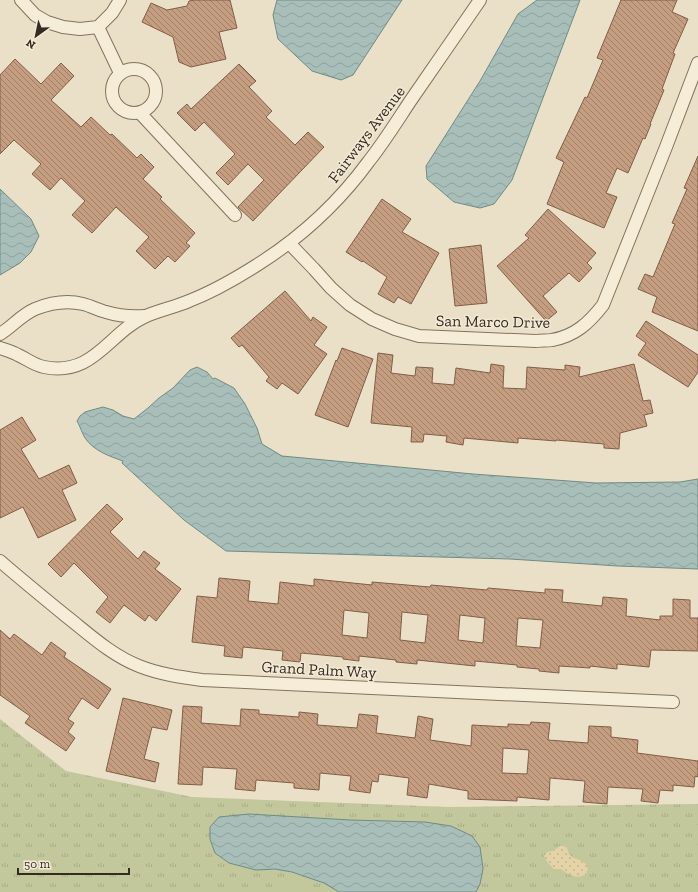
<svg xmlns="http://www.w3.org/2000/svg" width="698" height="892" font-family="'Zilla Slab',serif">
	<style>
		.grass { fill: url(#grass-tufts) }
		.sand { fill: url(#sand-dots) }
		.park { fill: #c2c79c }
		.water { fill: url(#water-waves); stroke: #6f8c85 }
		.building { fill: url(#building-back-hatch); stroke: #815e46; fill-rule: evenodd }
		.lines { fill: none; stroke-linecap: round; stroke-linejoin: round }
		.minor-casing { stroke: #84725e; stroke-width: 14 }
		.minor { stroke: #f6edd9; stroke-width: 12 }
		.labels { text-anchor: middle; stroke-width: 3; stroke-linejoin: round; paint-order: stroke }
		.street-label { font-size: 16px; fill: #362b20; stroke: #f2ead6 }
	</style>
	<defs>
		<pattern id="grass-tufts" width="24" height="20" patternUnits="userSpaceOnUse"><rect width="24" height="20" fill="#c2c79c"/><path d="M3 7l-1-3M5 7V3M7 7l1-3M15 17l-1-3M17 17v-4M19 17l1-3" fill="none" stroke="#a7ab86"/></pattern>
		<pattern id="sand-dots" width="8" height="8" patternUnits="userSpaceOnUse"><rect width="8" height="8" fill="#e3d3a7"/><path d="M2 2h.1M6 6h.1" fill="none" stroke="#c3b58f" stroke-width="1.8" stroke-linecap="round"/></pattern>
		<pattern id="water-waves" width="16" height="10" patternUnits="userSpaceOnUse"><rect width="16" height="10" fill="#a8beb8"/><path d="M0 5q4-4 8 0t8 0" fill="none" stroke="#91a39e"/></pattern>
		<pattern id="building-back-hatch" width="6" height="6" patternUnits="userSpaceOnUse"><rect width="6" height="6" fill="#c59d80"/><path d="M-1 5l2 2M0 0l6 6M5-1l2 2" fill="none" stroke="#a18068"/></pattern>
	</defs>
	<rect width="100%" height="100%" fill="#eae0c7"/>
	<path class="grass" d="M0,719L66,771L192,797L449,807L698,804V892H0Z"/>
	<path class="sand" d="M560,846C570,846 566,851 571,856C577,861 593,861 586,874C576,880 569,875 561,869C559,869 556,869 554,869C551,867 545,859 544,856L547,852L553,851Z"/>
	<path class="park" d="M291,881L302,882L324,892H280L285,883Z"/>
	<g class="water">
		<path d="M277,0H402L353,75L341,80L312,71L278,39L273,15Z"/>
		<path d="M537,0H580L512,180L494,204L480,208L454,202L427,179L426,166L480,81L518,14Z"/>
		<path d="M0,189L31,219L39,236L31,252L20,263L0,275Z"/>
		<path d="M197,367L207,372L213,379L215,378L234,388L245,404L257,428L262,444L282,456L473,474L596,483L680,482L698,479V569L618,566L510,559L226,551L184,520L122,463L123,461C109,456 94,451 85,438C82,433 80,426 77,421L80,416L85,412L92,410L103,407L113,410L123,416L134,419L148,408L159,398L173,388L190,370Z"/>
		<path d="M249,814L350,820L425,822L451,826L472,836L480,847L483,869L480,884L476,892H339L324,883L292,872L275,869L256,870L229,863L215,853L210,839V827L219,817Z"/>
	</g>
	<g class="building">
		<path d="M195,0H230L237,28L219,32L226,59L191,67L179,62L173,37L142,22L151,3L167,10L187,6L189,1Z"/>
		<path d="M621,0H677L672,12L688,19L673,53L675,54L662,89L664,90L650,124H651L645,139L643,138L628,173L617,168L606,193L617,197L604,228L547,204L564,162L556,158L585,97L587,98L603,60L597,58Z"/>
		<path d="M15,59L41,84L61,63L74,76L51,100L81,127L91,117L110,135L112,134L137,158L141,154L154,167L143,179L162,197L160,199L195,233L186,243L190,246L175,262L168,256L155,269L136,251L149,237L116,207L92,233L72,215L85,201L61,178L50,190L32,174L41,164L14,140L0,154V75Z"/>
		<path d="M239,64L256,81L249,87L272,111L266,117L295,145L308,132L324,147L253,221L238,207L264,180L248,164L228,185L216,173L235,154L204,122L195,131L177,113L187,104L191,109Z"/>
		<path d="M698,156V331L652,312L657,297L638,289L645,274L653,277L675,224L672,223L687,189L684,188Z"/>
		<path d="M382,199L411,219L402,232L439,253L411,304L398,297L394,303L378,294L387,277L363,261L362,262L346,252Z"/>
		<path d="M548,209L596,253L587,263L592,268L579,282L569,273L543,296L557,312L546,321L497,266L529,238L525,235Z"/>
		<path d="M481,245L487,303L455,306L449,249Z"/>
		<path d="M285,291L311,321L313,317L327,327L314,345L327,354L298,394L282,383L277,389L266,381L269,377L242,345L239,347L231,338Z"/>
		<path d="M646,321L698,355V372L688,387L638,355L646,343L636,336Z"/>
		<path d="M342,348L373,359L348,427L315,415L336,360L337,361Z"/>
		<path d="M378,353L393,355L391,373L415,376L416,367L433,368L432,383L454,385L456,368L490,373L491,364L504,366L503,388L526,389L527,367L565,370V365L580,367L579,377L634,364L643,401L650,400L653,413L644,415L647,426L620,433L619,449L604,448V444L556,440V441L518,438V443L464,438L463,445L446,442L447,436L424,434L423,442H411L412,427L371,423Z"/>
		<path d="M22,417L36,440L21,449L39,479L69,465L77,483L62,490L76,520L38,538L23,507L0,518V430Z"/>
		<path d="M107,504L123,519L110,532L138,559L144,551L160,563L155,569L181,589L156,621L149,615L145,621L124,605L110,623L96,612L108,597L74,563L61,577L48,564Z"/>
		<path d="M219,578L250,581L248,601L278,604L280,582L314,586V579L372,585V582L430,587L431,585L487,590L488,588L545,593V589L563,590L562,602L602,606L603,597L627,599L626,616L660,620V616H673V599L690,600V618H698V651L651,650L649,667L617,664V669L590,666V668L559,666V673L539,671V669L517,667V665L475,661V666L417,660V664L396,662V660L359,656V661L343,659V657L301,653L300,662L282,660L283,651L243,647L242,658L224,656L225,646L192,642L197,596L217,598ZM344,610L369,613L367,638L342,635ZM402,612L428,615L425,643L400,640ZM460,615L485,618L483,643L458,640ZM518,618L543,620L540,648L516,646Z"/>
		<path d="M0,630L10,639L14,634L42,655L51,642L66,653L64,657L111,689L98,709L82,698L68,719L74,723L68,732L75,738L66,751L25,723L30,716L0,695Z"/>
		<path d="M123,698L172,710L167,730L152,727L144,759L159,763L155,782L106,771Z"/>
		<path d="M183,706L202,707L201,723L240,726L241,709L259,710V714L299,717V712L318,714L317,725L357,728L359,714L378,716L376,733L415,738L418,716L433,719L430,740L471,746L472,725L508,727V724L530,725L531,722L550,723L548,740L588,743L589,726L611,727V737L638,740L637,753L698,761V777L695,776L694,787L673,785V791L660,790L658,803L641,801L643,789L608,787L607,804L583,802L585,781L550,778L549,800L517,797V801L468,799V791L429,784L427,798L407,795L409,778L379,774L378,782L372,781L370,793L349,790L351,776L320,773L319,790L294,788V783L256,780L255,791L235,789L237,769L203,767L202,785L178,784ZM503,748L529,750L527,774L502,773Z"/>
	</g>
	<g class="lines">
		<defs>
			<g id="minor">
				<path d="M21,0L35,15L47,22L63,27L80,29L98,27L112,13L120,0"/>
				<path d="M98,27L120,73"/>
				<circle cx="134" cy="91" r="22"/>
				<path d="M140,113L235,215"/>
				<path d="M289,243L314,269L331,288L350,305L372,319L395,329L419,336L536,341C541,340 547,341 552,340C575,336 589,323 603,305L666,147L698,63"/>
				<path d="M0,334C12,327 21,315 35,309C50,303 67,300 83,304C91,306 98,310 106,312C119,316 132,317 145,316"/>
				<path d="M0,348C6,350 13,352 18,355C27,359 34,365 44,367C94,377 108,333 146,316C160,310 175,307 189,301C212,292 235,279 257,265C300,238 339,202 369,161C384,142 397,121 411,100C434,67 457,33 480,0"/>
				<path d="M0,561C22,580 44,598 66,616C89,634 111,655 139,666C159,674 180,677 202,680L673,702"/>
			</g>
		</defs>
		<use href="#minor" class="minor-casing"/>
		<use href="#minor" class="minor"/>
	</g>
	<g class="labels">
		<g class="street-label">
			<text transform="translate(366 134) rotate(-53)" y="6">Fairways Avenue</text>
			<text transform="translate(493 321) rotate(1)" y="6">San Marco Drive</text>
			<text transform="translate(319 669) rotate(3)" y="6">Grand Palm Way</text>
		</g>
	</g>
	<g transform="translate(36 36) rotate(213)" stroke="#f2ead6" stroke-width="3" paint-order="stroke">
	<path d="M0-3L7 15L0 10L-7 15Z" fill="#362b20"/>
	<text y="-6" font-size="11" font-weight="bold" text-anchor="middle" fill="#362b20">N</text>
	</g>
	<path d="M18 868v6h111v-6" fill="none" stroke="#362b20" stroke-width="2"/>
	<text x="24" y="868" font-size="12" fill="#362b20" stroke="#f2ead6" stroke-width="3" paint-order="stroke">50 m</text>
</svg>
